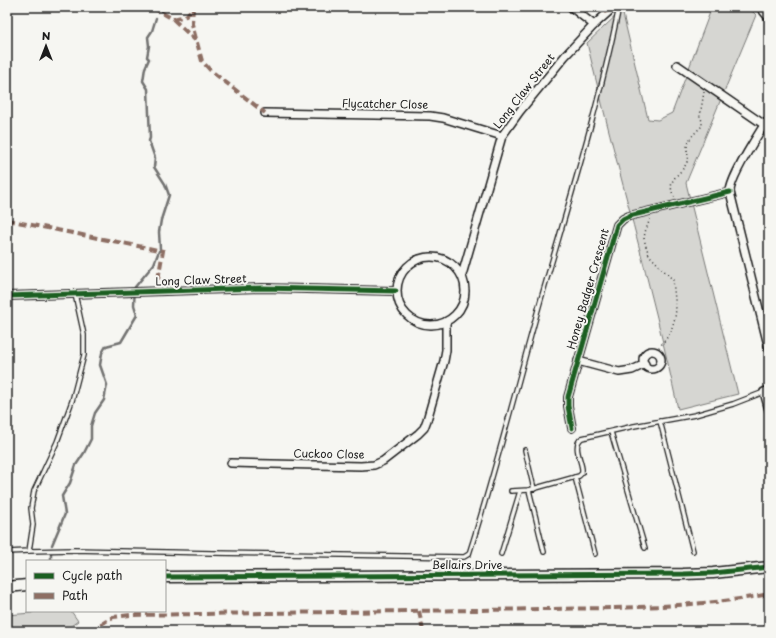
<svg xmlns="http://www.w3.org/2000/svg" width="776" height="638" font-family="'Playpen Sans',sans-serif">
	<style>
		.green { fill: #d6d6d2; stroke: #797977 }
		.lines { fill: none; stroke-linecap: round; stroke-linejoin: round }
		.stream { stroke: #727271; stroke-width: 2.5 }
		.lane-casing { stroke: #1c1c1c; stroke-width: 6 }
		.street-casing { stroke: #1c1c1c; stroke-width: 10 }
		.secondary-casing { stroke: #1c1c1c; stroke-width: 13 }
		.path { stroke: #1c1c1c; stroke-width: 1.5; stroke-dasharray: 1 3; stroke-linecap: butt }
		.lane { stroke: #f6f6f2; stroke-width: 3.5 }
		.street { stroke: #f6f6f2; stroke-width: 7 }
		.secondary { stroke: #f6f6f2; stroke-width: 10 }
		.quiet { stroke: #8d6e63; stroke-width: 4; stroke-dasharray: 8 4; stroke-linecap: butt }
		.cycleway-casing { stroke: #f6f6f2; stroke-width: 8 }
		.cycleway { stroke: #1b5e20; stroke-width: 5 }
		.labels { text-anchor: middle; stroke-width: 4; stroke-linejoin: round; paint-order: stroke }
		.street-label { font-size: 11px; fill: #1c1c1c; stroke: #f6f6f2 }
	</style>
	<rect width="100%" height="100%" fill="#f6f6f2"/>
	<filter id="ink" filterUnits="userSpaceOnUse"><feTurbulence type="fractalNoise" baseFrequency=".025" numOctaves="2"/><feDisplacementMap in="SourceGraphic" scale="8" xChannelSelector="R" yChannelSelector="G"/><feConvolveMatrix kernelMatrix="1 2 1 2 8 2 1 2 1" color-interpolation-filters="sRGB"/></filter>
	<g filter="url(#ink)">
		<g class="green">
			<path d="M712,7H748L756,15L686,183L738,394L678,409C652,286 616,165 587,43L622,10L648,119L658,120L672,113Z"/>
			<path d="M34,611H71L78,621L64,631H7V615L32,613Z"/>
		</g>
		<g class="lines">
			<g class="stream">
				<path d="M162,11L163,7"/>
				<path d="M156,18L152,31L148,37L149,46L147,57L149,59L145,68L143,81L148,89L150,138L149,141L155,158L154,167L165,184L169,195L161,220L159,232L160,249"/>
				<path d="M52,545L65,514L62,496L70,483L76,465L84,453L91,439V426L95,413L104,400L107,385L100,365L102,353L106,346L121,342L137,315L134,305L135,287L154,264L159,251"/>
				<path d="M51,561V552"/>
			</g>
			<defs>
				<g id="lane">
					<path d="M660,421L693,551"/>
					<path d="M611,432L645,548"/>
					<path d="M525,450L534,489"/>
					<path d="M575,477L595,554"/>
					<path d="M529,490L544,552"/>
					<path d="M511,491L529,490L579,476L582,473V469C581,459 572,445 582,438L634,426L695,415L733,404L764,392"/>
					<path d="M29,551L74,550L213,553L464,557L469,554C496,470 517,384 541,299C569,202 599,106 619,7"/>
					<path d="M7,552L29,551L33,525L31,508L34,491L57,442L72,401L84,355V335L75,294"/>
					<path d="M501,554L520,491"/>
				</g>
				<g id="street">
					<path d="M571,7L594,25"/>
					<path d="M760,7L769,18"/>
					<path d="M677,65L769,128"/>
					<path d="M265,113L430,116L443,118L502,136"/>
					<path d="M769,120L764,125C756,138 730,178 730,192L769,349"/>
					<circle cx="431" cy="291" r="34"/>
					<path d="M462,275L502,136L520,111L565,56L594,25L614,7"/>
					<path d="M7,296L262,288L396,291"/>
					<circle cx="652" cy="360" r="9"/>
					<path d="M578,361L619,372L632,370L645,364"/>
					<path d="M769,390L764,392L769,410"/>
					<path d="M572,428L568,406V397L617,225L623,219L629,216L730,192"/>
					<path d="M231,463L361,466L374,465L383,461L418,434L424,428L427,420L444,361L446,350V322"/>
				</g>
				<g id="secondary">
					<path d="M165,577L683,574L713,573L769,567"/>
					<path d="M7,587L27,585"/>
				</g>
			</defs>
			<use href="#lane" class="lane-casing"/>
			<use href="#street" class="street-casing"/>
			<use href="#secondary" class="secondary-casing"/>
			<g class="path">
				<path d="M674,197C665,178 681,176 687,162C690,157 687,155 687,150C686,140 695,133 702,126V121L700,116L704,92"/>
				<path d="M650,219L645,232L644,239L646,246L649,255L673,280L676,309L675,318L670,334L656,351"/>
			</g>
			<use href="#lane" class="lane"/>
			<use href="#street" class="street"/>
			<use href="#secondary" class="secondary"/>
			<g class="quiet">
				<path d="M152,7L173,19L186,16L192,9"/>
				<path d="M193,7L192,24L202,61L210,70L265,113"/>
				<path d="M605,7L607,13"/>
				<path d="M173,19L195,40"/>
				<path d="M7,220L163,251L156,291"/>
				<path d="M419,611L423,631"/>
				<path d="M90,631L113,617L130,615L615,608C666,606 718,604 769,594"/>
			</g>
			<defs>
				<g id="cycleway">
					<path d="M7,296L262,288L396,291"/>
					<path d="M572,428L568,406V397L617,225L623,219L629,216L730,192"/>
					<path d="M165,577L683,574L713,573L769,567"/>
				</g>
			</defs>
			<use href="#cycleway" class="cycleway-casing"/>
			<use href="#cycleway" class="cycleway"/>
		</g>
	</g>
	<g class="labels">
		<g class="street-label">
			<text transform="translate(524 91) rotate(-52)" y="4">Long Claw Street</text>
			<text transform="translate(385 104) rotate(1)" y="4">Flycatcher Close</text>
			<text transform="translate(201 280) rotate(-2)" y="4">Long Claw Street</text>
			<text transform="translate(588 289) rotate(-74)" y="4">Honey Badger Crescent</text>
			<text transform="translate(329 454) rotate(1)" y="4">Cuckoo Close</text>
			<text x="467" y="569">Bellairs Drive</text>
		</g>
	</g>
	<rect width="776" height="638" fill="none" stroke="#f6f6f2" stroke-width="24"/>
	<rect x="12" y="12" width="752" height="614" fill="none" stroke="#1c1c1c" stroke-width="1.5" filter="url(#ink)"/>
	<rect x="26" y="560" width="140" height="52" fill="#f6f6f2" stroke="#9f9f9c"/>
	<rect x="34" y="573" width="20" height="6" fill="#1b5e20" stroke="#9f9f9c"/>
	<text x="62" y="580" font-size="12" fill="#1c1c1c">Cycle path</text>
	<rect x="34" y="593" width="20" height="6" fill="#8d6e63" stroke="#9f9f9c"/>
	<text x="62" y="600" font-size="12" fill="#1c1c1c">Path</text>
	<g transform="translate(46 46)" stroke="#f6f6f2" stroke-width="3" paint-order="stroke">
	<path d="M0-3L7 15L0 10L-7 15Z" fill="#1c1c1c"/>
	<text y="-6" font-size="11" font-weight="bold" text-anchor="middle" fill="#1c1c1c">N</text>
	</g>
</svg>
